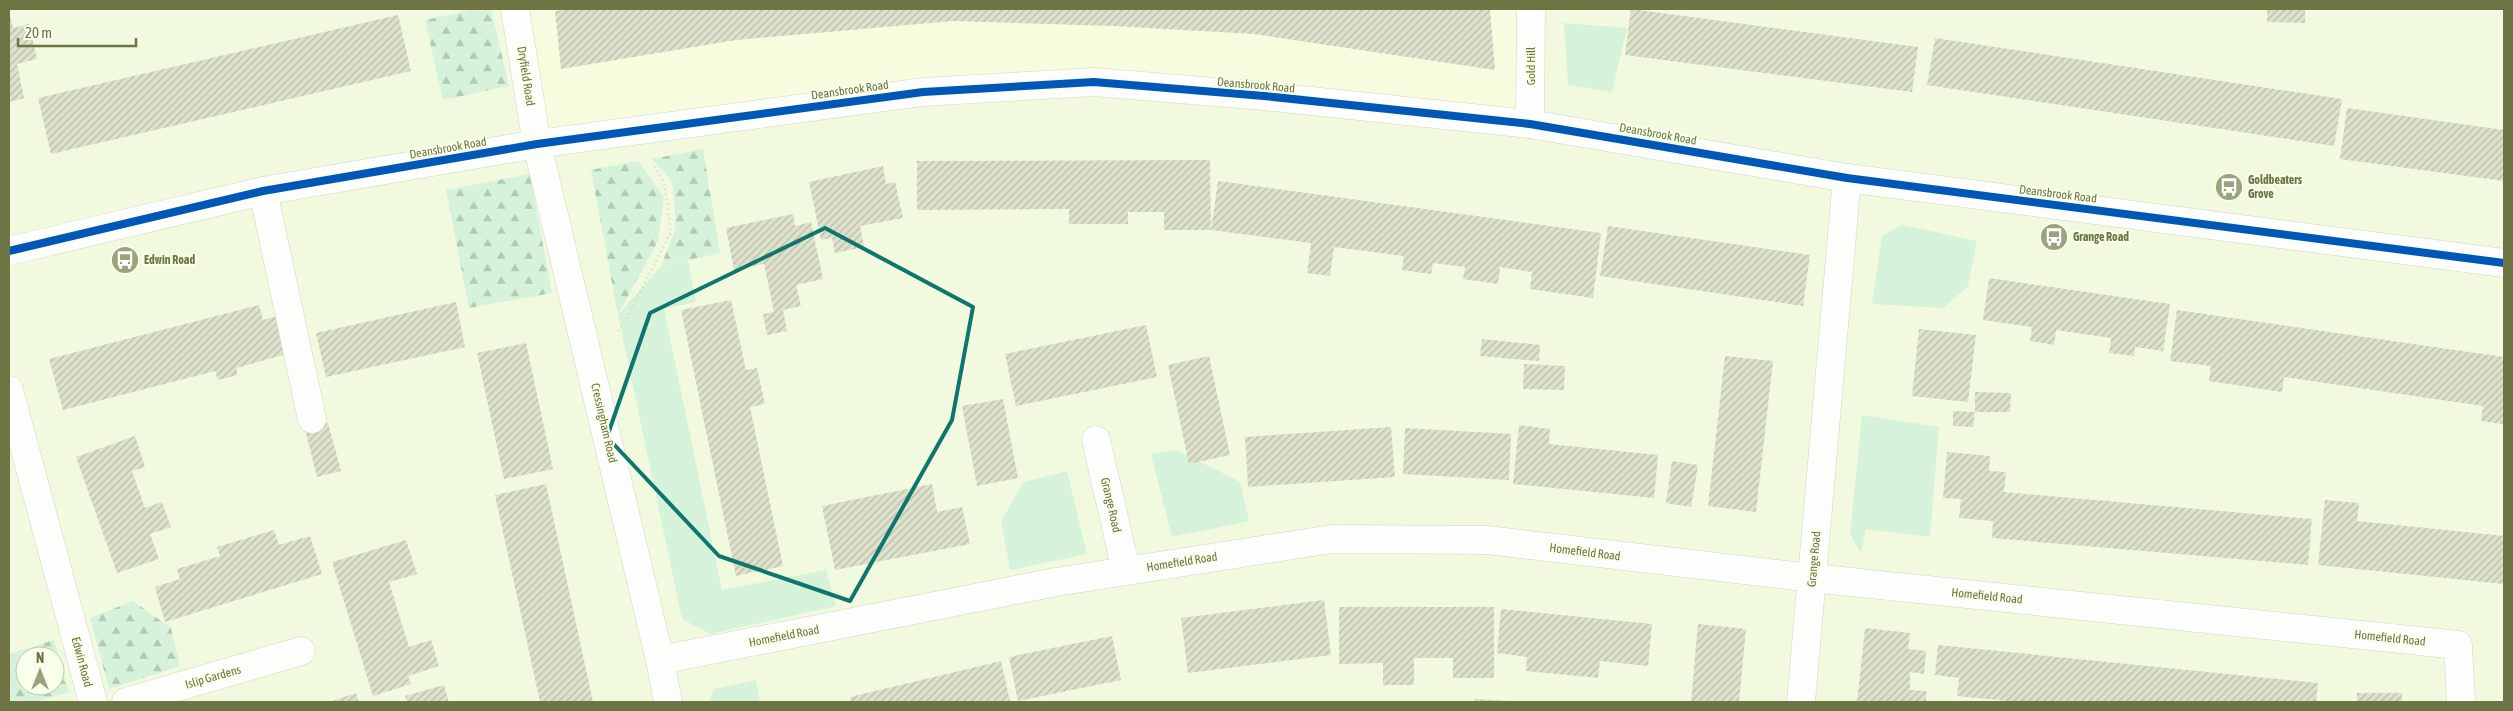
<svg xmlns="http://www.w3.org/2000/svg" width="2513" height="711" font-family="'Asap Condensed',sans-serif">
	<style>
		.residential { fill: #f1fade; fill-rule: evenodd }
		.commercial { fill: #f8fcde }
		.green { fill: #d6f2da }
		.forest { fill: url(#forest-firs); fill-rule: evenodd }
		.building { fill: url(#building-hatch) }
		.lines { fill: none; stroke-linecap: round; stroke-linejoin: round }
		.minor-casing { stroke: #d2d7c2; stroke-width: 29 }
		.path { stroke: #d6d8c7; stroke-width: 3; stroke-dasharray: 1 4; stroke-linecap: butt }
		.minor { stroke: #fdfefc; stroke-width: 28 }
		.cycleway-casing { stroke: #f8ffea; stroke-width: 11 }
		.cycleway { stroke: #0057b8; stroke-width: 8 }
		.marked { fill: none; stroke: #0f766e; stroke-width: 4; stroke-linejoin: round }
		.labels { text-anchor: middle; stroke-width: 4; stroke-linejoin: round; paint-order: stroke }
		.street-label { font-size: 12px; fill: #6e7443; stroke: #f8ffea }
		.poi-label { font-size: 12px; font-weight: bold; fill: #6e7443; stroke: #f8ffea; text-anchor: start }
	</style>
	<defs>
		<pattern id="forest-firs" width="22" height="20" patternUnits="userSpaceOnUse" patternTransform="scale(1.25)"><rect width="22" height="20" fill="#d6f2da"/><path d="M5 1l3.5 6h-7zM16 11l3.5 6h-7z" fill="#b2c9b2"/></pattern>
		<pattern id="building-hatch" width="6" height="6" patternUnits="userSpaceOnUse" patternTransform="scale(1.25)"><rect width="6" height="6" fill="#dee2cd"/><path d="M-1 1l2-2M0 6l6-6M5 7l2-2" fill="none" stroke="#b8bca8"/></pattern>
	</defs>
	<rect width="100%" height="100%" fill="#f2f8e8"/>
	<g class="residential">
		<path d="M9,9H515L666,702H9ZM25,656H55V686H25Z"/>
		<path d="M517,9H2504V702H667Z"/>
	</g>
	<path class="commercial" d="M515,9H1531L1530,124L1094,82L537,144Z"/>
	<g class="green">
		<path d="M1564,23L1627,28L1612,92L1568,85Z"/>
		<path d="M1901,225L1977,241L1968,286L1943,308L1872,304L1882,236Z"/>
		<path d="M688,260L696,302L664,309L722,590L826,570L836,606L710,634L682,619L618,315L661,266Z"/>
		<path d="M1862,415L1939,427L1930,537L1866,529L1861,553L1850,534Z"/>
		<path d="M1177,450L1240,482L1249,521L1172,537L1151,454Z"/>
		<path d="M1067,471L1087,554L1010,570L1001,521L1024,482Z"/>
		<path d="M756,680L760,702H709L714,689Z"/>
	</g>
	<g class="forest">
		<path d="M476,9H491L509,86L443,100L425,20Z"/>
		<path d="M703,149L720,253L661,266L675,230V205L672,181L652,159Z"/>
		<path d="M638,161L664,197L658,241L618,315L591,170Z"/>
		<path d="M530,174L552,293L469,308L446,190Z"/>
		<path d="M133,601L171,628L180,666L109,689L90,618Z"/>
		<path d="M54,640L69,692L36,702H9V654ZM25,656H55V686H25Z"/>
	</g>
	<g class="building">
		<path d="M572,9H1490L1495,70L1254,34L1113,26L953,21L736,40L561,69L555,11Z"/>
		<path d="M1631,9L1918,47L1912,92L1625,55Z"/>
		<path d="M2267,9H2305V23L2267,22Z"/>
		<path d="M9,12L13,28L29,24L37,59L17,64L24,98L9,102Z"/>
		<path d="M398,15L411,71L51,154L38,98Z"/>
		<path d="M1935,38L2342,99L2334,146L1927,85Z"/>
		<path d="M2347,108L2504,130V181L2340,159Z"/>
		<path d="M1210,160L1211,230H1164V212H1128V224H1069V209L917,210V161Z"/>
		<path d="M883,166L886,184L895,182L903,218L860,226L864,247L835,253L832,238L821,240L809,182Z"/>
		<path d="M1218,181L1601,233L1593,298L1530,289L1532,272L1500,267L1498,284L1463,279L1465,267L1433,263L1431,274L1402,270L1404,256L1334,247L1330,276L1307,273L1311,243L1211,230Z"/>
		<path d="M793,214L795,226L811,222L823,279L796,285L801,306L783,310L787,331L767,335L763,314L774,312L764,264L734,270L726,228Z"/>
		<path d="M1608,226L1810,255L1803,306L1600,276Z"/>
		<path d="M1989,278L2170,304L2163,351L2135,347L2134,356L2109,353L2111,338L2056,330L2054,345L2030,341L2032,327L1983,320Z"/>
		<path d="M731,300L746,370L757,368L765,404L750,407L783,566L736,576L681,310Z"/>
		<path d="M456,302L465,347L326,377L316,333Z"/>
		<path d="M259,305L263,320L277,316L287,354L236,368L238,375L218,380L215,371L63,410L49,359Z"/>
		<path d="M2177,310L2504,357L2503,424L2481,421L2483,406L2284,377L2282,392L2209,381L2211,366L2170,361Z"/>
		<path d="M1146,325L1157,377L1016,406L1005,354Z"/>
		<path d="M1919,329L1976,335L1968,402L1912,396Z"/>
		<path d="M1482,339L1540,345L1539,361L1480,356Z"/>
		<path d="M526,343L553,469L504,479L477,353Z"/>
		<path d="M1209,356L1230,455L1189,464L1168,365Z"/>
		<path d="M1725,356L1773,361L1756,512L1708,506Z"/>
		<path d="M1524,364L1565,366L1564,390L1523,389Z"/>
		<path d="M1975,392L2011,393L2010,412H1975Z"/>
		<path d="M1003,399L1018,478L977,486L962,406Z"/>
		<path d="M1953,411L1975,412L1973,427L1953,426Z"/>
		<path d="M328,423L341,471L317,477L305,429Z"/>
		<path d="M1519,425L1550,429L1549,444L1658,455L1654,498L1513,484Z"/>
		<path d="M1391,427L1395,477L1248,487L1245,437Z"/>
		<path d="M1405,428L1511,434L1509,480L1403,474Z"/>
		<path d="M135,436L145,467L132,471L145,508L162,502L171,527L150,534L159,559L117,573L76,457Z"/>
		<path d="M1947,452L1990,456L1989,471L2006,472L2004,492L2312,519L2308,565L1992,538L1993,521L1959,518L1961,499L1943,498Z"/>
		<path d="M1672,461L1698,465L1691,507L1666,503Z"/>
		<path d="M546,484L593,702H540L495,495Z"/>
		<path d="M932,484L937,512L962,507L970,544L835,570L822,506Z"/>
		<path d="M2325,500L2359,503L2357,521L2504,536V584L2318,565Z"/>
		<path d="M274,530L279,545L310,536L322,574L165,622L155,587L180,579L177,569L220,556L217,547Z"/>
		<path d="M406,540L417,574L389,582L409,647L431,640L439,666L408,676L411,684L373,696L332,562Z"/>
		<path d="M1324,600L1331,655L1188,673L1181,618Z"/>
		<path d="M1339,607H1494V678H1453V658H1414V685H1383V663L1339,664Z"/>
		<path d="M1501,609L1652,624L1648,666L1600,661L1598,678L1526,671L1527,657L1497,653Z"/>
		<path d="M1698,624L1746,629L1739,702H1691Z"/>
		<path d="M1865,628L1910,633L1908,649L1926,651L1924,674L1910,672V690L1926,691V702H1857Z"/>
		<path d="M1112,636L1121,680L1018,701L1009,657Z"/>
		<path d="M1938,645L2318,683L2316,702H2019L1957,696L1959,678L1935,675Z"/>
		<path d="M1001,661L1010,701L851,702L850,697Z"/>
		<path d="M444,685L449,702H407L405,696Z"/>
		<path d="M356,693L359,702H329Z"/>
		<rect x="2357" y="693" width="45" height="9"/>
		<path d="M1475,699L1511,701V702H1475Z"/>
	</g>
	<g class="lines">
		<defs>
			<g id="minor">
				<path d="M515,9L537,144L660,660L668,702"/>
				<path d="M1530,124L1531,9"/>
				<path d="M263,191L312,419"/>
				<path d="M9,251L263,191L537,144L923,92L1094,82L1264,96L1530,124L1847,178L2504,263"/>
				<path d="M9,390L93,702"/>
				<path d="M1096,440L1126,570"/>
				<path d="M660,660L1056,582L1332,539L1487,540L1812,578L2458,645L2461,702"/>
				<path d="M126,702L301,651"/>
				<path d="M1801,702L1847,178"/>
			</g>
		</defs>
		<use href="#minor" class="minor-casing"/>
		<path class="path" d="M618,331L623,325L671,232L664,182L653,164"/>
		<use href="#minor" class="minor"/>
		<defs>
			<path id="cycleway" d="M9,251L263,191L537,144L923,92L1094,82L1264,96L1530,124L1847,178L2504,263"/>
		</defs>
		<use href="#cycleway" class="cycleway-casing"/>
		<use href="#cycleway" class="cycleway"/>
	</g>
	<path class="marked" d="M825,228L973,307L952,420L850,601L719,556L607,437L650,313Z"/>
	<defs>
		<symbol id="bus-disc" viewBox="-11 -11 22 22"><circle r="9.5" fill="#9ca27d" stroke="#f8ffea"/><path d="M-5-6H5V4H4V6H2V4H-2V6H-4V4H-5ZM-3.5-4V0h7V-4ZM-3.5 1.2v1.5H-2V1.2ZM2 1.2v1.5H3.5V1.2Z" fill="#fff"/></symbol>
	</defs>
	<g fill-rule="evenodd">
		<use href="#bus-disc" x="2213" y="171" width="32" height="32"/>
		<use href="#bus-disc" x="2038" y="221" width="32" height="32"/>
		<use href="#bus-disc" x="109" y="244" width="32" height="32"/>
	</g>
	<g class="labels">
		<g class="street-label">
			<text transform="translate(1531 66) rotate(-90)" y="4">Gold Hill</text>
			<text transform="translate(526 76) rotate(81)" y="4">Dryfield Road</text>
			<text transform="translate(1256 85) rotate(5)" y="4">Deansbrook Road</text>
			<text transform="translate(850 90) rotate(-8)" y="4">Deansbrook Road</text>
			<text transform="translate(1658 134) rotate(10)" y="4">Deansbrook Road</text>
			<text transform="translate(448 148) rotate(-10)" y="4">Deansbrook Road</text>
			<text transform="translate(2058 194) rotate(7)" y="4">Deansbrook Road</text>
			<text transform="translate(604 423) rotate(77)" y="4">Cressingham Road</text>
			<text transform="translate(1111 505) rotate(77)" y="4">Grange Road</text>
			<text transform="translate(1585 552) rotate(7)" y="4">Homefield Road</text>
			<text transform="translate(1814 559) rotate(-85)" y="4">Grange Road</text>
			<text transform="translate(1182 562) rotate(-9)" y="4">Homefield Road</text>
			<text transform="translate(1987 596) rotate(6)" y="4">Homefield Road</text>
			<text transform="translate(784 636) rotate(-11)" y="4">Homefield Road</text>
			<text transform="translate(2390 638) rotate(6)" y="4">Homefield Road</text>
			<text transform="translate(82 662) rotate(75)" y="4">Edwin Road</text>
			<text transform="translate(213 677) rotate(-16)" y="4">Islip Gardens</text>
		</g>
		<g class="poi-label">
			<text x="2248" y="184">Goldbeaters<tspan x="2248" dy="14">Grove</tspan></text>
			<text x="2073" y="241">Grange Road</text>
			<text x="144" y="264">Edwin Road</text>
		</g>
	</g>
	<rect width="2513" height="711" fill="none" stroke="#6e7443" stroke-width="20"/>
	<g transform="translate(40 671)"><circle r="24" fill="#f8ffea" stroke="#c1c7a7"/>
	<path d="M0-4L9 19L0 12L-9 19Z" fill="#9ca27d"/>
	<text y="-8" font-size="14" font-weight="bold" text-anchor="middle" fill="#6e7443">N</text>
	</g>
	<path d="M18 38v8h118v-8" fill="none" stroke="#6e7443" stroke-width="2.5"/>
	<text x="25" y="38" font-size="15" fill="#6e7443" stroke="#f8ffea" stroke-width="4" paint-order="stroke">20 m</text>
</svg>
